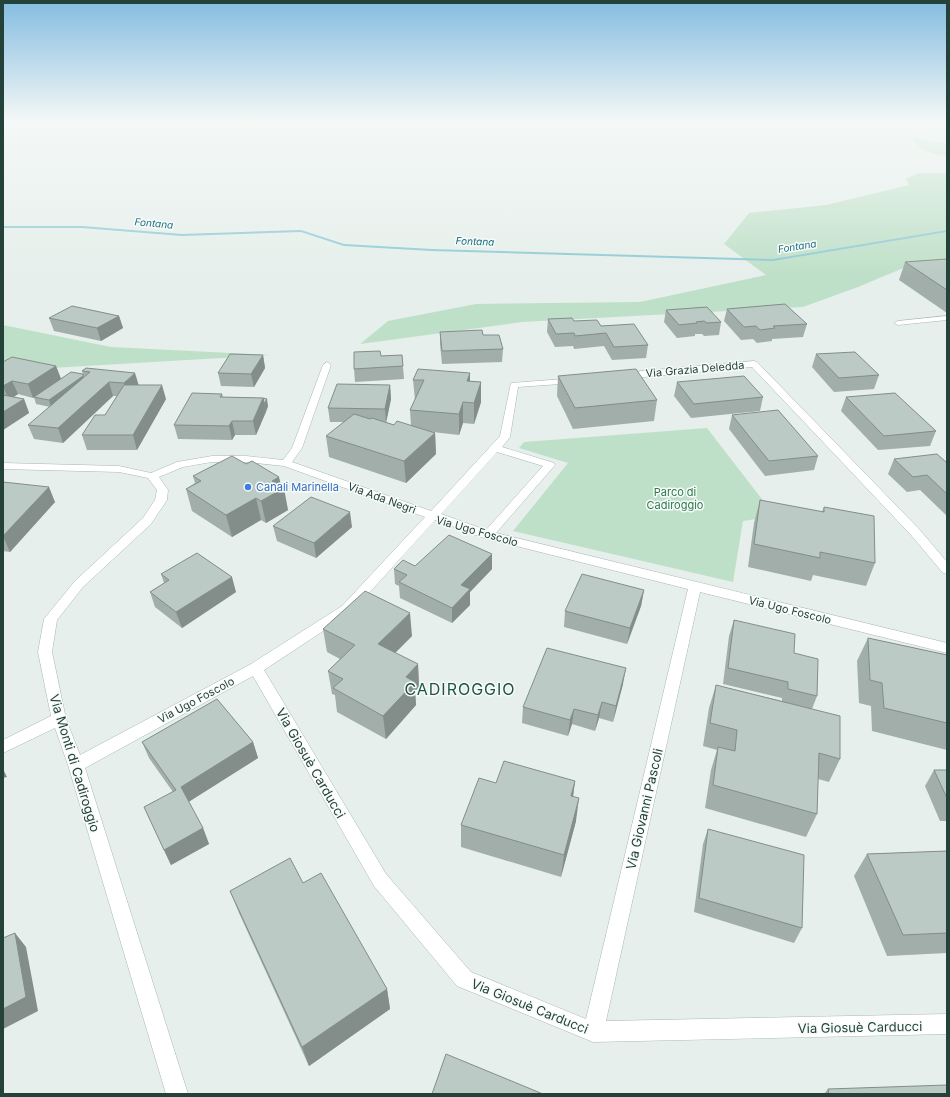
<svg xmlns="http://www.w3.org/2000/svg" width="950" height="1097" font-family="Inter,sans-serif">
	<style>
		.green { fill: #bfe0c8 }
		.lines { fill: none; stroke-linecap: round; stroke-linejoin: round }
		.stream { fill: #8ec9d4; fill-rule: evenodd }
		.minor-casing { stroke: #a8b8b2; stroke-width: 1 }
		.minor { fill: #fff; fill-rule: evenodd }
		.wall { fill: #a1aea9 }
		.shaded-wall { fill: #838d89 }
		.building { fill: #bbcac4; stroke: #838d89 }
		.shop-dot { fill: #3f7fe0; stroke: #f7fbf9; stroke-width: 1.5 }
		.labels { text-anchor: middle; stroke-width: 3; stroke-linejoin: round; paint-order: stroke }
		.far-water-label { font-size: 10px; font-style: italic; fill: #1c6f80; stroke: #f7fbf9 }
		.street-label { font-size: 11px; fill: #24423a; stroke: #f7fbf9 }
		.shop-label { font-size: 11px; fill: #366cbe; stroke: #f7fbf9; text-anchor: start }
		.park-label { font-size: 11px; fill: #2d7a4b; stroke: #f7fbf9 }
		.near-street-label { font-size: 13px; fill: #24423a; stroke: #f7fbf9 }
		.near-quarter-label { font-size: 16px; letter-spacing: 1px; fill: #1f5548; stroke: #f7fbf9 }
	</style>
	<rect width="100%" height="100%" fill="#e6efeb"/>
	<g class="green">
		<path d="M914,138L947,144V156C935,154 917,152 914,138Z"/>
		<path d="M919,173H947V261L908,266L858,287L803,307L522,322L360,344L388,321L476,304L640,302L766,275L724,244L749,213L826,205L909,185L906,179Z"/>
		<path d="M3,325L111,347L271,355L17,370L3,369Z"/>
		<path d="M707,428L775,516L743,521L733,582L513,531L568,463L519,448L524,442Z"/>
	</g>
	<g class="lines">
		<path class="stream" d="M3,226H82L182,234L301,230L344,244L432,249L773,259L947,230V232L773,261L432,251L344,246L301,232L182,236L82,228H3Z"/>
		<defs>
			<g id="minor">
				<path d="M947,316V320L898,325L894,323L898,321Z"/>
				<path d="M754,361L757,362L919,529L947,562V574L943,573L911,535L752,367L622,379L618,376L622,373Z"/>
				<path d="M327,362L331,365L302,448L292,462L431,511L500,436L511,383L577,378L579,380L577,382L574,383L518,387L510,437L502,447L554,463L555,465L496,533L947,643V653L700,592L606,1021L947,1014V1034L593,1042L457,986L374,886L253,676L85,768L188,1094H166L68,765L55,728L3,753V740L51,716L38,652L44,619L75,581L143,518L155,500L157,490L148,478L119,472L3,469V463L119,466L151,473L177,462L212,456H246L283,460L292,448L323,365ZM497,452L543,466L486,530L441,514ZM212,462H246L284,466L425,517L342,606L251,664L80,755L66,719L52,652L57,620L83,587L151,524L167,500L168,490L159,477L183,467ZM435,520L484,538L688,589L586,1019L471,972L386,874L264,670L352,612Z"/>
			</g>
		</defs>
		<use href="#minor" class="minor-casing"/>
		<use href="#minor" class="minor"/>
	</g>
	<g class="wall">
		<path d="M947,259V313L899,280L905,262Z"/>
		<path d="M727,309L807,324L803,337L772,339V341L757,343L753,339L741,340L724,321Z"/>
		<path d="M666,310L721,322L719,335L704,336L702,334H695V336L677,338L664,322Z"/>
		<path d="M119,316L123,328L101,341L54,331L49,318Z"/>
		<path d="M548,319L574,321L601,326L648,345L646,358L612,360L604,346L574,349L573,346L555,347L547,332Z"/>
		<path d="M440,332L483,335L503,349L502,362L442,364L440,344Z"/>
		<path d="M816,354L879,375L874,389L834,392L812,367Z"/>
		<path d="M263,355L265,368L254,387L221,386L218,373Z"/>
		<path d="M402,355L404,379L355,382L354,369L381,356Z"/>
		<path d="M3,362L56,366L61,379L83,374L82,371L86,368L139,385L166,399L137,450H87L82,435L105,415L117,396H113L63,443L34,439L28,425L50,407L36,404L34,397L33,398L18,394L14,397L24,399L29,413L3,430Z"/>
		<path d="M470,373V381L481,382V402L474,424L463,423L459,435L433,432L435,433L436,454L406,483L329,457L326,436L344,422H330L328,408L390,385L391,399L386,422L394,425L411,426L410,410L415,400L413,380Z"/>
		<path d="M558,376L657,400L654,421L573,429L557,396Z"/>
		<path d="M677,382L763,397L760,411L691,418L674,396Z"/>
		<path d="M222,394L223,397L263,398L268,406L256,435H235L232,440L178,439L174,425Z"/>
		<path d="M846,397L936,431L930,446L878,450L841,411Z"/>
		<path d="M732,415L818,456L814,470L765,476L729,429Z"/>
		<path d="M894,459L947,463V516L920,490L907,492L888,474Z"/>
		<path d="M246,464L281,487L288,510L266,523L261,520L232,537L192,511L186,489L195,483L193,476Z"/>
		<path d="M3,482L55,502L10,552L3,551Z"/>
		<path d="M760,500L822,512L824,507L875,563L866,586L813,575L811,581L748,567L754,523Z"/>
		<path d="M273,526L352,527L316,558L277,541Z"/>
		<path d="M415,566L492,569L470,592V605L452,623L400,598L399,586L395,584L394,569Z"/>
		<path d="M161,574L236,592L182,628L155,607L150,592L164,583Z"/>
		<path d="M644,590L641,606L627,644L564,627L565,611Z"/>
		<path d="M734,620L794,653L817,696L812,709L840,759L829,782L818,779L817,814L806,837L705,808L711,770L717,750L703,746L709,708L716,685L782,701V698L723,684L729,636Z"/>
		<path d="M323,629L412,636L395,653L418,664L419,687L415,691L416,705L386,739L337,712L335,695L332,694L328,671L340,659L327,652Z"/>
		<path d="M868,638L947,655V750L872,731L871,706L859,703L857,661Z"/>
		<path d="M623,684L613,722L599,718L595,731L572,724L568,736L522,723L523,707Z"/>
		<path d="M142,742H253L258,758L188,802L203,828L209,844L171,865L144,807L173,792L149,758Z"/>
		<path d="M934,770H947V821H940L925,786Z"/>
		<path d="M575,781L573,797L576,821L561,877L461,847V825L496,783Z"/>
		<path d="M708,829L802,928L794,943L694,912L703,844Z"/>
		<path d="M947,851V953L887,956L854,876L867,854Z"/>
		<path d="M303,883L387,989L390,1009L309,1066L239,913L230,891Z"/>
		<path d="M828,1089L947,1094H824Z"/>
	</g>
	<g class="shaded-wall">
		<path d="M119,316L123,328L101,341L97,328Z"/>
		<path d="M263,355L265,368L254,387L251,374Z"/>
		<path d="M56,366L61,379L33,398L28,384Z"/>
		<path d="M135,373L139,386L128,397L124,383Z"/>
		<path d="M470,373V393L467,381Z"/>
		<path d="M83,376L86,383L51,407L49,400Z"/>
		<path d="M12,381L18,394L9,400L3,386Z"/>
		<path d="M109,382L113,396L63,443L58,428Z"/>
		<path d="M481,382V402L474,424V403Z"/>
		<path d="M162,385L166,399L137,450L133,435Z"/>
		<path d="M390,385L391,399L386,423L385,409Z"/>
		<path d="M263,398L266,412L256,435L253,421Z"/>
		<path d="M24,399L29,413L3,430V412Z"/>
		<path d="M267,399L268,406L266,412L264,404Z"/>
		<path d="M463,402V423L459,435V414Z"/>
		<path d="M232,421L235,435L232,440L229,426Z"/>
		<path d="M435,433L436,454L406,483L404,461Z"/>
		<path d="M279,477L282,489L284,488L288,510L266,523L261,501L272,481Z"/>
		<path d="M49,487L55,502L10,552L3,536Z"/>
		<path d="M256,498L261,520L232,537L226,515Z"/>
		<path d="M350,512L352,527L316,558L314,543Z"/>
		<path d="M492,554V569L470,592V605L452,623V608L461,585Z"/>
		<path d="M232,577L236,592L182,628L176,612Z"/>
		<path d="M644,590L641,606L627,644L630,628Z"/>
		<path d="M410,613L412,636L381,667L378,644Z"/>
		<path d="M418,664L419,687L415,691L416,705L386,739L383,716L406,677Z"/>
		<path d="M626,668L623,684L613,722L616,706Z"/>
		<path d="M602,702L599,718L595,731L598,715Z"/>
		<path d="M574,709L572,724L568,736L570,720Z"/>
		<path d="M253,742L258,758L187,803L181,787Z"/>
		<path d="M3,769L7,777L3,778Z"/>
		<path d="M575,781L572,804L571,796Z"/>
		<path d="M579,798L576,821L561,877L564,855Z"/>
		<path d="M203,828L209,844L171,865L164,850Z"/>
		<path d="M15,933L26,947L38,1011L3,1029V1009Z"/>
		<path d="M387,989L390,1009L309,1066L302,1047Z"/>
	</g>
	<g class="building">
		<path d="M947,259V290L905,262Z"/>
		<path d="M785,304L807,324L773,326L775,328L760,330L756,326L744,327L727,309Z"/>
		<path d="M72,306L119,316L97,328L49,318Z"/>
		<path d="M707,307L721,322L707,323L704,321L696,322L697,323L679,325L666,310Z"/>
		<path d="M572,318L574,321L597,320L601,326L634,324L648,345L614,347L606,333L575,336L574,333L556,334L548,319Z"/>
		<path d="M482,330L483,335H499L503,349L442,351L440,332Z"/>
		<path d="M380,351L381,356L402,355L403,366L354,369V352Z"/>
		<path d="M855,352L879,375L839,378L816,354Z"/>
		<path d="M230,354L263,355L251,374L218,373Z"/>
		<path d="M12,357L56,366L28,384L12,381L3,386V362Z"/>
		<path d="M86,368L135,373L124,383L109,382L58,428L28,425L90,372L82,371Z"/>
		<path d="M418,369L470,373L467,381L481,382L474,403L463,402L459,414L410,410L424,380H413Z"/>
		<path d="M636,369L657,400L575,408L558,376Z"/>
		<path d="M71,372L83,374V376L49,400L34,397Z"/>
		<path d="M744,376L763,397L694,404L677,382Z"/>
		<path d="M337,384L390,385L385,409L328,408Z"/>
		<path d="M124,385H162L133,435H82L95,415H105Z"/>
		<path d="M192,393L222,394L220,397L263,398L253,421H232L229,426L174,425Z"/>
		<path d="M895,393L936,431L884,436L846,397Z"/>
		<path d="M3,395L24,399L3,412Z"/>
		<path d="M263,398L267,399L264,404Z"/>
		<path d="M778,410L818,456L769,461L732,415Z"/>
		<path d="M354,414L370,419L372,418L394,425L397,421L435,433L404,461L326,436Z"/>
		<path d="M937,454L947,463V494L927,475L913,477L894,459Z"/>
		<path d="M232,456L246,464L252,461L279,477L272,481L284,488L261,501L256,498L226,515L186,489L201,481L193,476Z"/>
		<path d="M3,482L49,487L3,536Z"/>
		<path d="M311,497L350,512L314,543L273,526Z"/>
		<path d="M760,500L824,512V507L874,516L875,563L820,552V558L754,544Z"/>
		<path d="M449,535L492,554L461,585L470,589L452,608L399,582L407,575L394,569L403,560L415,566Z"/>
		<path d="M197,553L232,577L176,612L150,592L169,580L161,574Z"/>
		<path d="M582,574L644,590L630,628L565,611Z"/>
		<path d="M365,591L410,613L378,644L418,664L406,677L415,682L383,716L333,688L343,679L328,671L355,645L323,629Z"/>
		<path d="M734,620L795,634L794,653L818,659L817,696L788,689V682L728,668Z"/>
		<path d="M868,638L947,655V723L884,708L882,683L870,680Z"/>
		<path d="M547,648L626,668L616,706L602,702L598,715L574,709L570,720L523,707Z"/>
		<path d="M716,685L840,716V759L819,753L817,814L713,785L718,747L735,751L737,730L710,723Z"/>
		<path d="M217,699L253,742L181,787L203,828L164,850L144,807L176,790L142,742Z"/>
		<path d="M504,761L575,781L571,796L579,798L564,855L461,825L479,778L496,783Z"/>
		<path d="M934,770H947V798Z"/>
		<path d="M708,829L804,855L802,928L699,898Z"/>
		<path d="M947,851V933L903,935L867,854Z"/>
		<path d="M290,858L303,883L321,873L387,989L302,1047L230,891Z"/>
		<path d="M15,933L26,997L3,1009V938Z"/>
		<path d="M446,1054L543,1094H432Z"/>
		<path d="M947,1085V1094H829L828,1089Z"/>
	</g>
	<linearGradient id="sky" x2="0" y2="1"><stop stop-color="#84bce0"/><stop offset="0.44" stop-color="#f4f8f6"/><stop offset="1" stop-color="#f4f8f6" stop-opacity="0"/></linearGradient>
	<rect width="950" height="275" fill="url(#sky)"/>
	<circle class="shop-dot" cx="248" cy="487" r="4"/>
	<g class="labels">
		<g class="far-water-label">
			<text transform="translate(154 223) rotate(5)" y="4">Fontana</text>
			<text transform="translate(475 241) rotate(2)" y="4">Fontana</text>
			<text transform="translate(797 246) rotate(-9)" y="4">Fontana</text>
		</g>
		<g class="street-label">
			<text transform="translate(695 369) rotate(-5)" y="4">Via Grazia Deledda</text>
			<text transform="translate(382 498) rotate(20)" y="4">Via Ada Negri</text>
			<text transform="translate(477 531) rotate(16)" y="4">Via Ugo Foscolo</text>
			<text transform="translate(790 610) rotate(14)" y="4">Via Ugo Foscolo</text>
			<text transform="translate(196 700) rotate(-28)" y="4">Via Ugo Foscolo</text>
		</g>
		<g class="shop-label">
			<text x="256" y="491">Canali Marinella</text>
		</g>
		<g class="park-label">
			<text x="675" y="496">Parco di<tspan x="675" dy="13">Cadiroggio</tspan></text>
		</g>
		<g class="near-street-label">
			<text transform="translate(75 763) rotate(73)" y="5">Via Monti di Cadiroggio</text>
			<text transform="translate(311 763) rotate(60)" y="5">Via Giosuè Carducci</text>
			<text transform="translate(644 809) rotate(-77)" y="5">Via Giovanni Pascoli</text>
			<text transform="translate(530 1006) rotate(22)" y="5">Via Giosuè Carducci</text>
			<text transform="translate(860 1027) rotate(-1)" y="5">Via Giosuè Carducci</text>
		</g>
		<g class="near-quarter-label">
			<text x="460" y="695">CADIROGGIO</text>
		</g>
	</g>
	<rect width="950" height="1097" fill="none" stroke="#24423a" stroke-width="8"/>
</svg>
